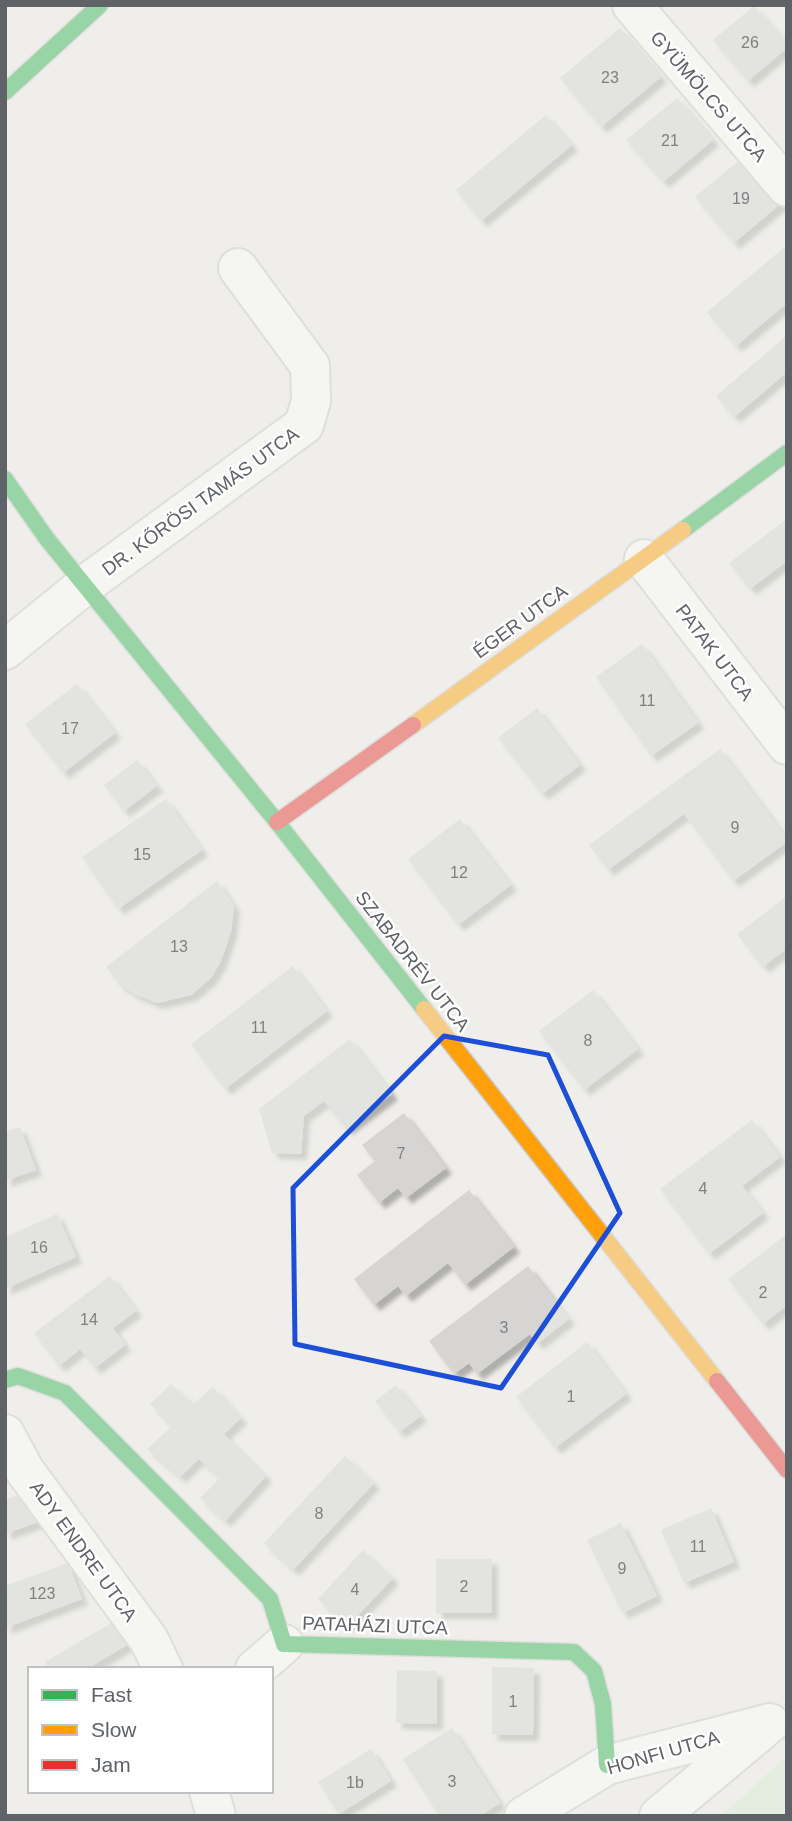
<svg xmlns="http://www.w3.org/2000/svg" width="792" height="1821" font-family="Arial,sans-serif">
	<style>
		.green { fill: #d8ebd6 }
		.building { fill: #d6d5d3; filter: url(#shadow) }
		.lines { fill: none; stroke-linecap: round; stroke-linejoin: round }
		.street-casing { stroke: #cbcccc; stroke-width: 42 }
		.fast-casing { stroke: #cacacb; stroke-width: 19 }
		.slow-casing { stroke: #cacacb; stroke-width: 19 }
		.jam-casing { stroke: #cacacb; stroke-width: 19 }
		.street { stroke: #fdfcfc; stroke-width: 38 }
		.fast { stroke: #30b455; stroke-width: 16 }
		.slow { stroke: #ff9f0a; stroke-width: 16 }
		.jam { stroke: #e5322d; stroke-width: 16 }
		.marked { fill: none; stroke: #1d4ed8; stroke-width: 5; stroke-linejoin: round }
		.labels { text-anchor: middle; stroke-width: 5; stroke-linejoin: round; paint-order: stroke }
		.number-label { font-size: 16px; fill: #7e8184 }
		.street-label { font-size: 19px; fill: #5f6368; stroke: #fff }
	</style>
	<defs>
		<filter id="shadow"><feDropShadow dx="6" dy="6" stdDeviation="2" flood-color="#0004"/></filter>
	</defs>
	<rect width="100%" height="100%" fill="#efeeea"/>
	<path class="green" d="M787,1755V1816H720L748,1792Z"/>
	<g class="building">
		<path d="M754,6L787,44V48L748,81L713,40Z"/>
		<path d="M620,28L661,77L601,127L560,78Z"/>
		<path d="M677,98L713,140L663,182L626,140Z"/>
		<path d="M546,115L572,145L481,221L456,190Z"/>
		<path d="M748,153L786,199L734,243L695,197Z"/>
		<path d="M787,245V303L736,346L707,312Z"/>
		<path d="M787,335V372L734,417L716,396Z"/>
		<path d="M787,519V561L750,589L729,563Z"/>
		<path d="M642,644L698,723L651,756L596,677Z"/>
		<path d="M77,684L115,733L63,773L25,724Z"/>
		<path d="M537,708L580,765L542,794L498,738Z"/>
		<path d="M720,749L787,839V842L733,881L684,814L608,870L589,845Z"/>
		<path d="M137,760L157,786L124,811L104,785Z"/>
		<path d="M166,799L202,850L118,909L82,857Z"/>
		<path d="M460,819L511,885L458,925L408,859Z"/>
		<path d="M217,881L234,906L231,932L221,961L211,978L191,995L157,1003L137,995L120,985L106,967Z"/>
		<path d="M787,896V948L763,967L737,934Z"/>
		<path d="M293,966L327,1011L225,1089L191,1044Z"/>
		<path d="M593,990L638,1049L584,1090L539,1031Z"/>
		<path d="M350,1039L392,1094L346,1129L324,1101L304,1116L301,1154L272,1153L259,1109Z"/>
		<path d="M404,1113L446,1168L406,1198L398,1188L379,1203L357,1175L375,1161L362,1145Z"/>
		<path d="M752,1120L780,1157L742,1186L763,1213L709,1254L660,1189Z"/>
		<path d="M20,1127L36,1170L5,1181V1132Z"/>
		<path d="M469,1190L514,1247L465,1285L448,1263L406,1296L398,1286L374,1305L354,1279Z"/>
		<path d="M57,1214L76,1257L5,1289V1237Z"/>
		<path d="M787,1234V1305L763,1324L728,1279Z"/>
		<path d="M528,1266L569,1319L537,1344L530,1334L477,1374L469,1363L454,1374L429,1341Z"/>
		<path d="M110,1276L136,1311L113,1328L125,1345L95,1368L80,1349L59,1366L34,1333Z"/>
		<path d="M587,1342L626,1394L555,1448L516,1397Z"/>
		<path d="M171,1384L193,1404L213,1387L241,1418L224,1434L266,1476L225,1521L200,1498L220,1478L199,1459L180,1477L147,1449L172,1426L150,1404Z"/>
		<path d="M396,1385L421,1416L399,1432L375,1401Z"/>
		<path d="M345,1456L374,1483L293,1570L264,1543Z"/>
		<path d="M29,1491L41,1521L5,1534V1500Z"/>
		<path d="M711,1508L734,1562L684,1583L661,1530Z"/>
		<path d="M621,1523L657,1596L622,1613L587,1540Z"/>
		<path d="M363,1550L393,1578L347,1627L318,1599Z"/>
		<rect x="436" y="1559" width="56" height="54"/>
		<path d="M68,1563L82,1599L5,1628V1586Z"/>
		<path d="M118,1619L132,1642L87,1669H49L45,1662Z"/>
		<path d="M492,1667L534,1668L533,1735H492Z"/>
		<path d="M397,1670L437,1671V1724L396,1723Z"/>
		<path d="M452,1728L500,1803L480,1816H439L403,1759Z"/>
		<path d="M371,1749L391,1781L339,1814L318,1782Z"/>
	</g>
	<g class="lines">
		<defs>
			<g id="street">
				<path d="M632,5L787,187"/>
				<path d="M644,559L787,745"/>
				<path d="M5,650L85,585L304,425L311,401L310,366L238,268"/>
				<path d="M5,1434L25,1471L149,1640L163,1669"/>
				<path d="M255,1669L284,1644"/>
				<path d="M209,1791L216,1816"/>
				<path d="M524,1816L607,1765L770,1723"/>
				<path d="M659,1816L762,1730"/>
			</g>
			<g id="fast">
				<path d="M5,92L100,5"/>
				<path d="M5,479L47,539L277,822L424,1009"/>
				<path d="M683,530L787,453"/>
				<path d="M5,1380L18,1376L65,1393L270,1599L284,1644L574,1652L594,1671L603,1704L607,1765"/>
			</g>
			<g id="slow">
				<path d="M413,725L683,530"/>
				<path d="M424,1009L717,1381"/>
			</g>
			<g id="jam">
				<path d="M277,822L413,725"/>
				<path d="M717,1381L787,1470"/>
			</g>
		</defs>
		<use href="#street" class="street-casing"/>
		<use href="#fast" class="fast-casing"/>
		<use href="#slow" class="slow-casing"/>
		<use href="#jam" class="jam-casing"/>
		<use href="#street" class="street"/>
		<use href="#fast" class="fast"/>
		<use href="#slow" class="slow"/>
		<use href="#jam" class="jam"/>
	</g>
	<path d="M0 0H792V1821H0ZM444,1036L548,1055L620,1213L501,1388L295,1344L293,1188Z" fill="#efeeea" fill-opacity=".55" fill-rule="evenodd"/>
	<path class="marked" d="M444,1036L548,1055L620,1213L501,1388L295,1344L293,1188Z"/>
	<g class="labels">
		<g class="number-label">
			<text x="750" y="48">26</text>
			<text x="610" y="83">23</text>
			<text x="670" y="146">21</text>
			<text x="741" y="204">19</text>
			<text x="647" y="706">11</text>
			<text x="70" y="734">17</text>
			<text x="735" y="833">9</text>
			<text x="142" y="860">15</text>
			<text x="459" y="878">12</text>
			<text x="179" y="952">13</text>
			<text x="259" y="1033">11</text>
			<text x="588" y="1046">8</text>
			<text x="401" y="1159">7</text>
			<text x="703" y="1194">4</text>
			<text x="39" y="1253">16</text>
			<text x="763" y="1298">2</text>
			<text x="89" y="1325">14</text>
			<text x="504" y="1333">3</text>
			<text x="571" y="1402">1</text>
			<text x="319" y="1519">8</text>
			<text x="698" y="1552">11</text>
			<text x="622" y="1574">9</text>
			<text x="464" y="1592">2</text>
			<text x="355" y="1595">4</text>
			<text x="42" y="1599">123</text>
			<text x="513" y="1707">1</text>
			<text x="452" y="1787">3</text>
			<text x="355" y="1788">1b</text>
		</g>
		<g class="street-label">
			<text transform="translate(709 96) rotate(49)" y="7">GYÜMÖLCS UTCA</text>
			<text transform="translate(200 501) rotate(-36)" y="7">DR. KŐRÖSI TAMÁS UTCA</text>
			<text transform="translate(520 621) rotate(-36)" y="7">ÉGER UTCA</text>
			<text transform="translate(715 652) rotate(53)" y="7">PATAK UTCA</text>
			<text transform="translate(413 961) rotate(52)" y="7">SZABADRÉV UTCA</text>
			<text transform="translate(84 1551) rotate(54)" y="7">ADY ENDRE UTCA</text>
			<text transform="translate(375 1625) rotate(2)" y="7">PATAHÁZI UTCA</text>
			<text transform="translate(663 1752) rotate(-16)" y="7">HONFI UTCA</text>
		</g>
	</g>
	<rect width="792" height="1821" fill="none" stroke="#5f6368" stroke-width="14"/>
	<rect x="28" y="1667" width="245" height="126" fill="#ffffff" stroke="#bfc1c3" stroke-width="2"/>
	<rect x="42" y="1690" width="35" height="10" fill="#30b455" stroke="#bfc1c3" stroke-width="2"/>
	<text x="91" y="1702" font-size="21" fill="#5f6368">Fast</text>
	<rect x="42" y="1725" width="35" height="10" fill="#ff9f0a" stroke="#bfc1c3" stroke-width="2"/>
	<text x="91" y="1737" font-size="21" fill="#5f6368">Slow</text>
	<rect x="42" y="1760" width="35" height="10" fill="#e5322d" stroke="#bfc1c3" stroke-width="2"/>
	<text x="91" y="1772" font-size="21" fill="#5f6368">Jam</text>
</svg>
